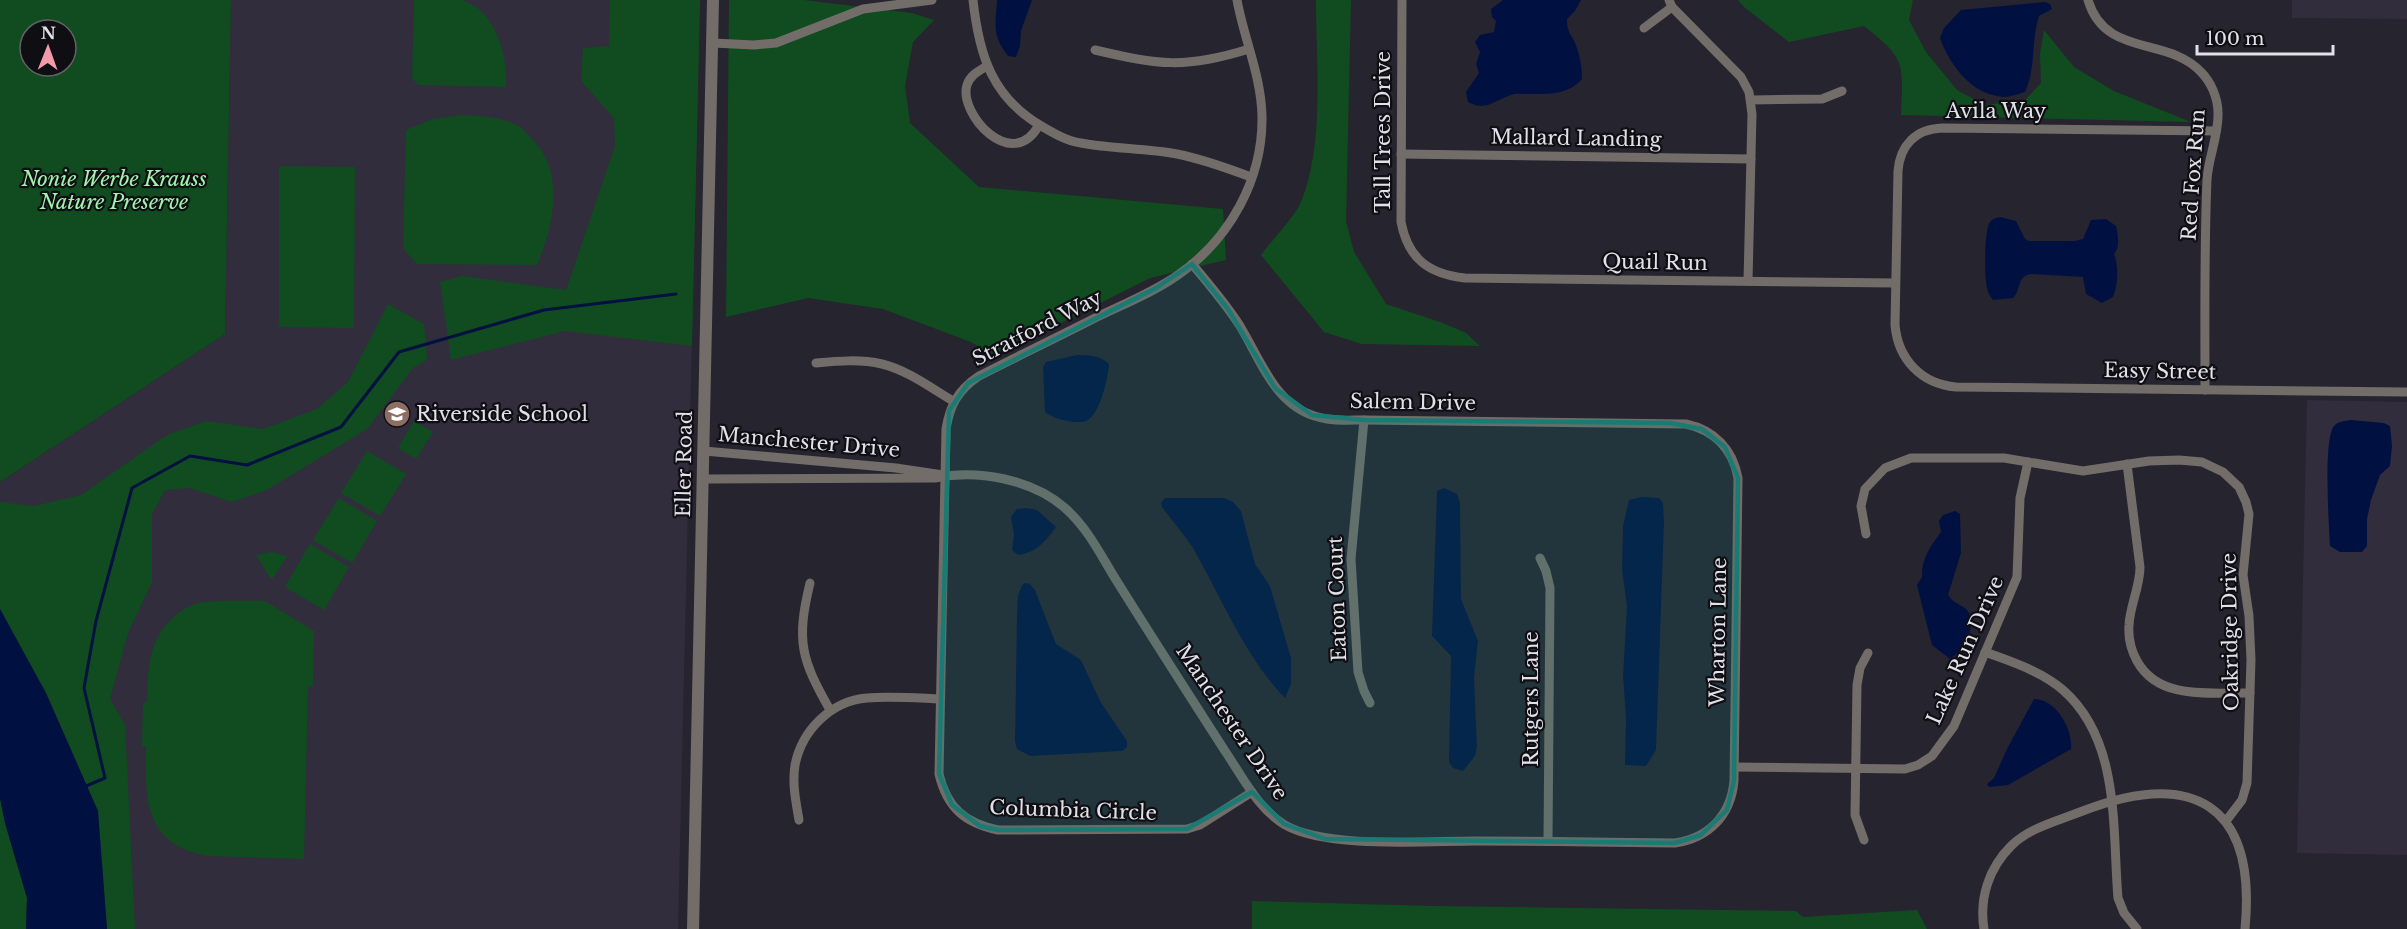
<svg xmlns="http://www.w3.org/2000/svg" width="2407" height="929" font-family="'Libre Baskerville',serif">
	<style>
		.built { fill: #312d3d }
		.green { fill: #104c20; fill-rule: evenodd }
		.water { fill: #001141 }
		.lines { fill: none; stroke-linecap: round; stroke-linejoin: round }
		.stream { stroke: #001141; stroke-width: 3 }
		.minor { stroke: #736d69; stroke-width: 9 }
		.tertiary { stroke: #736d69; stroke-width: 12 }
		.marked { fill: #1a7b74; fill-opacity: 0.2; stroke: #1a7b74; stroke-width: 4.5; stroke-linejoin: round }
		.labels { text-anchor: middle; stroke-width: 4.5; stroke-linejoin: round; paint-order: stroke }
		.street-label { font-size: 20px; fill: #e2e0e8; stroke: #0f0e13 }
		.park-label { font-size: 20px; font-style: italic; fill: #a1f4ad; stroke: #0f0e13 }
		.poi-label { font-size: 20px; fill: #e2e0e8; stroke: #0f0e13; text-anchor: start }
	</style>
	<rect width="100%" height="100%" fill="#26242f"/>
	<g class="built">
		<path d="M231,0H700L678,929H123L0,567V482L225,334Z"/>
		<path d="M2292,0H2407V19L2292,18Z"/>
		<path d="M2307,400L2407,402V855L2297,853Z"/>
	</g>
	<g class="green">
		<path d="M0,0H231L225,334L0,482ZM30,30H66V66H30Z"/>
		<path d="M414,0C427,0 450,0 462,0C496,10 508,57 506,87L418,85L412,78Z"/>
		<path d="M610,0H700L692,346L565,331L451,360L440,282L462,276L566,290L615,146L614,118L581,81L583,48L609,46Z"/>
		<path d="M729,0H804L912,13L934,20L913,42L905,86L910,123L979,187L1223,209L1226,260L1150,278L995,356L971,342L883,309L808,298L726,317Z"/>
		<path d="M1316,0H1351L1346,221L1354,252L1386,304L1443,323L1466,333L1480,346L1362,344L1324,332L1261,255C1272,240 1292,220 1300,204C1325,148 1316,61 1316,0Z"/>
		<path d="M1738,0H1913L1909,20L1926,52L1957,90L1985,105L2025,100L2041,83L2040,54L2044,30L2074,67L2114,91L2191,122L1901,115C1903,62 1906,59 1864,26L1789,42L1744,7Z"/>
		<path d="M462,115C482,116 503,117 520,127C525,130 529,136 533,140C566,174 553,227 537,265L417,264L403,248L406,130L433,119Z"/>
		<path d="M279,166L355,167L354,328L279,327Z"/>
		<path d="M388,304L424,324L427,360L413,368L367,429L267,490L232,502L190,488L165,490L152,514V582L128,633L110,699L125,725L135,929H107L98,811L46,693L0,609V502L34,506L81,495L167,435L206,421L263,429L317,409L348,382Z"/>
		<path d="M414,421L433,432L416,459L398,448Z"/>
		<path d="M367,451L406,474L380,516L341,493Z"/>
		<path d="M339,498L377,521L352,563L313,540Z"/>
		<path d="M310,544L349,567L324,610L285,587Z"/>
		<path d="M272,552L287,556L273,578H270L256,555Z"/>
		<path d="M265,601L314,631L313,686H308L304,859L209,856C144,845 145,800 146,746H142L143,703L147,702C148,668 148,638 176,615C185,608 194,603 205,602C225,600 246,601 265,601Z"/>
		<path d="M0,798L5,823L27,898L26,929H0Z"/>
		<path d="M1252,901L1433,906L1796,911L1803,917L1917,910L1927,929H1252Z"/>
	</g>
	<g class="water">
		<path d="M997,0H1032L1021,31L1020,46L1016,57L1008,56C991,34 996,25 997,0Z"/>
		<path d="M1503,0H1581L1575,11L1567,19C1567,34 1572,34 1576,45C1580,56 1582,68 1582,79C1567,96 1546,94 1526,94C1522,94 1515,93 1511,95C1495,100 1486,112 1468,102L1466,92L1479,73L1476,64L1480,52L1475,42L1480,35L1494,32L1496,21L1492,17L1491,9Z"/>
		<path d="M2045,2L2050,4L2052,9L2039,16C2031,41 2036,69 2025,92C2019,94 2012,96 2007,97C1973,97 1950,66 1940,38L1944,28L1961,10Z"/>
		<path d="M2000,217L2016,221L2025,239L2029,241H2075L2083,239L2091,220L2106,219L2116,226C2118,235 2120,248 2114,254C2119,266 2118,285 2113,297L2102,303L2086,294L2083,277L2030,274C2016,278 2022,289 2013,298L1993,300C1991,297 1989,295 1988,292C1984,281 1984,235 1989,224C1991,219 1996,218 2000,217Z"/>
		<path d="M1077,355C1090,355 1099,355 1109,364C1108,378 1100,415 1086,421C1081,423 1072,422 1067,421C1058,419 1052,417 1045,412L1043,367L1046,362Z"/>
		<path d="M2351,420L2384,423L2390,426L2392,446L2390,466L2380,475L2371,500L2367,519V546L2362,552H2340L2330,546C2329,526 2323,439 2334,426C2338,421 2346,421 2351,420Z"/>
		<path d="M1444,488L1457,494L1460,503L1461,599L1478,641L1474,678L1477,747L1475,756L1463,771L1453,768L1449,762L1451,656L1432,636L1437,491Z"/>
		<path d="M1641,497L1659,498L1663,503L1664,522L1656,750L1646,766L1625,765L1626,718L1623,676L1627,606L1622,570L1623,526L1629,500Z"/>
		<path d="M1165,498H1224L1233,502L1241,511L1255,564L1270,586L1291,658V684L1285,698C1245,657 1221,597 1193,548C1184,534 1172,521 1162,507L1161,503Z"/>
		<path d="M1026,508L1037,510L1056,527C1046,541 1036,553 1018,555L1012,550L1014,534L1011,517L1017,509Z"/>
		<path d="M1955,511L1960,514L1961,553L1948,595C1953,604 1965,605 1969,613C1977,627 1962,652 1950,659L1932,645L1917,585L1922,577C1921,559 1930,547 1941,532L1939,521L1943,515Z"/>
		<path d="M1025,583L1030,584L1035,590L1056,644L1081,660L1100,701L1127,741V747L1122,751L1030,756L1017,749L1015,741L1017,615L1018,596L1022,585Z"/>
		<path d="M0,609L46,693L98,811L107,929H26L27,898L5,823L0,798Z"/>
		<path d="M2034,699C2056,699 2073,729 2071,749L2008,785L1989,787L1987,784L1994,778L2007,749Z"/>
	</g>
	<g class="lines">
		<path class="stream" d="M86,786L105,778L84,688L96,621L132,488L190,456L247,465L341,427L399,352L544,310L676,294"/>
		<g class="minor">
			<path d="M973,0C979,55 992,98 1043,127C1055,134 1067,141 1081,143C1112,149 1145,148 1177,154C1202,159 1227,168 1251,177"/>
			<path d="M1237,0C1244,39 1261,75 1262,116C1263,179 1230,239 1178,275C1154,292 1124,304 1097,317C1058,337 1018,356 979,376C958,390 950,405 946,429L939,774C947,808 965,823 998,830L1187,829L1200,825L1252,792"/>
			<path d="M1402,0L1401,222C1408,259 1429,274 1465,278L1895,283"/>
			<path d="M1669,0L1672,7L1741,77L1749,92L1752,114L1748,281"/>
			<path d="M2088,0C2105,58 2168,36 2201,72C2211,82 2218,98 2218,113C2219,135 2208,158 2207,180C2204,250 2205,320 2205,390"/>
			<path d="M1644,28L1672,7"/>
			<path d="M713,43L754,45L776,43L863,9L932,0"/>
			<path d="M1095,50C1159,65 1185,69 1249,49"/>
			<path d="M987,66C979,71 970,75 967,85C958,113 1012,174 1039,125"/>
			<path d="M1751,100L1822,99L1842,91"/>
			<path d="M2216,131L1942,128C1916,129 1900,145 1898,171L1895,325C1898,359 1921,384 1956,387L2407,392"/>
			<path d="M1401,154L1751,159"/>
			<path d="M816,363C838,361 860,359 882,364C907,370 931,388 953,401"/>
			<path d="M1364,420L1351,559L1358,672L1364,691L1370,703"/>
			<path d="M704,451L896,468L943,475"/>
			<path d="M2127,464L2140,567C2140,587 2130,605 2129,625C2128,638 2131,650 2137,661C2159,701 2211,692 2250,693"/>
			<path d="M703,479L935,478C977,469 1032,479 1065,508C1089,529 1102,558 1118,583C1153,639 1189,695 1225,751C1242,776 1258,809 1285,825C1327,849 1426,841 1476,841C1543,841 1609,842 1675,843C1709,838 1731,815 1734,781L1738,478C1733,449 1714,430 1686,424L1364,420C1352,420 1339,421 1327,419C1277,412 1263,364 1240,326C1226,304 1209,284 1192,264"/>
			<path d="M1866,534L1861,506L1865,489L1885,468L1911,458H2004L2083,471L2149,461L2179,460L2202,462L2223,472L2239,487L2246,502L2249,514L2243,575L2249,616L2251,660L2247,783L2242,800L2226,821"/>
			<path d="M1540,558L1546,571L1550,588L1548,841"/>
			<path d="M810,583C796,641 801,659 830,710"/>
			<path d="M1985,652C2012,662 2041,671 2063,690C2121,741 2112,829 2118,898L2124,913L2137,929"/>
			<path d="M1735,767L1905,769L1918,765L1932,756L1954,726L2017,577L2020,498L2028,462"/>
			<path d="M799,820C796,802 792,784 795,765C802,730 831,701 867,698C891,696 916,698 940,699"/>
			<path d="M1864,840L1855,815L1857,685L1860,668L1868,653"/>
			<path d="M1984,929C1979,898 1989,868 2011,846C2029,828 2057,821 2080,812C2192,768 2257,803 2245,929"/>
		</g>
		<path class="tertiary" d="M693,929L713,0"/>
	</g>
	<path class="marked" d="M1192,264L1228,309L1275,388L1312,415L1364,420L1670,423L1702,429L1725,447L1738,478L1734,781L1727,810L1701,835L1675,843L1325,839L1284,824L1252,792L1187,829L998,830L980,826L952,805L939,774L949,411L968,383L1156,288Z"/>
	<defs>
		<symbol id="school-disc" viewBox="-11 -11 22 22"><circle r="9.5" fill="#8d6e63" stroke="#0f0e13"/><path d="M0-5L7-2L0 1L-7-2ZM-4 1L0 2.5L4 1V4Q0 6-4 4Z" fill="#fff"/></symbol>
	</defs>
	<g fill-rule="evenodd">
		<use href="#school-disc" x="382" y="399" width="30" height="30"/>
	</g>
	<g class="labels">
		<g class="street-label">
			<text x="1996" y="118">Avila Way</text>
			<text transform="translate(1383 132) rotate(-90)" y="7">Tall Trees Drive</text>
			<text transform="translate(1576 138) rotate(1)" y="7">Mallard Landing</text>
			<text transform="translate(2193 175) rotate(-86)" y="7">Red Fox Run</text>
			<text transform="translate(1655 262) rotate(1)" y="7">Quail Run</text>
			<text transform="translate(1037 328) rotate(-27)" y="7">Stratford Way</text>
			<text transform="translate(2160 371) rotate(1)" y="7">Easy Street</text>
			<text transform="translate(1413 402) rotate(1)" y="7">Salem Drive</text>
			<text transform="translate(809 442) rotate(5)" y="7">Manchester Drive</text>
			<text transform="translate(684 464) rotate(-89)" y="7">Eller Road</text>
			<text transform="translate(1337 599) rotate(-92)" y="7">Eaton Court</text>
			<text transform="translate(1718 632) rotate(-89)" y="7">Wharton Lane</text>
			<text transform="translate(2230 632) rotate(-91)" y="7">Oakridge Drive</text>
			<text transform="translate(1965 650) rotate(-66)" y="7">Lake Run Drive</text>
			<text transform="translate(1531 699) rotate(-90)" y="7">Rutgers Lane</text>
			<text transform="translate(1232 722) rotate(56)" y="7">Manchester Drive</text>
			<text transform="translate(1073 810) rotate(2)" y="7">Columbia Circle</text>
		</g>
		<g class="park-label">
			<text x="114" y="186">Nonie Werbe Krauss<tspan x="114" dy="23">Nature Preserve</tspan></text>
		</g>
		<g class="poi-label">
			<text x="416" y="421">Riverside School</text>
		</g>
	</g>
	<g transform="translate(48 48) rotate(1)"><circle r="28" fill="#0f0e13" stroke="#636268" stroke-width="1.5"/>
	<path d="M0-4.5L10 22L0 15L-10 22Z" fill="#f39aa8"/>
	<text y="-9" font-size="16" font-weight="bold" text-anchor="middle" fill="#e2e0e8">N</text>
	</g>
	<path d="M2197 45v9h136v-9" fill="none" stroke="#e2e0e8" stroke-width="3"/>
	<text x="2206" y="45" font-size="18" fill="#e2e0e8" stroke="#0f0e13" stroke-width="4.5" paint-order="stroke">100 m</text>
</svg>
